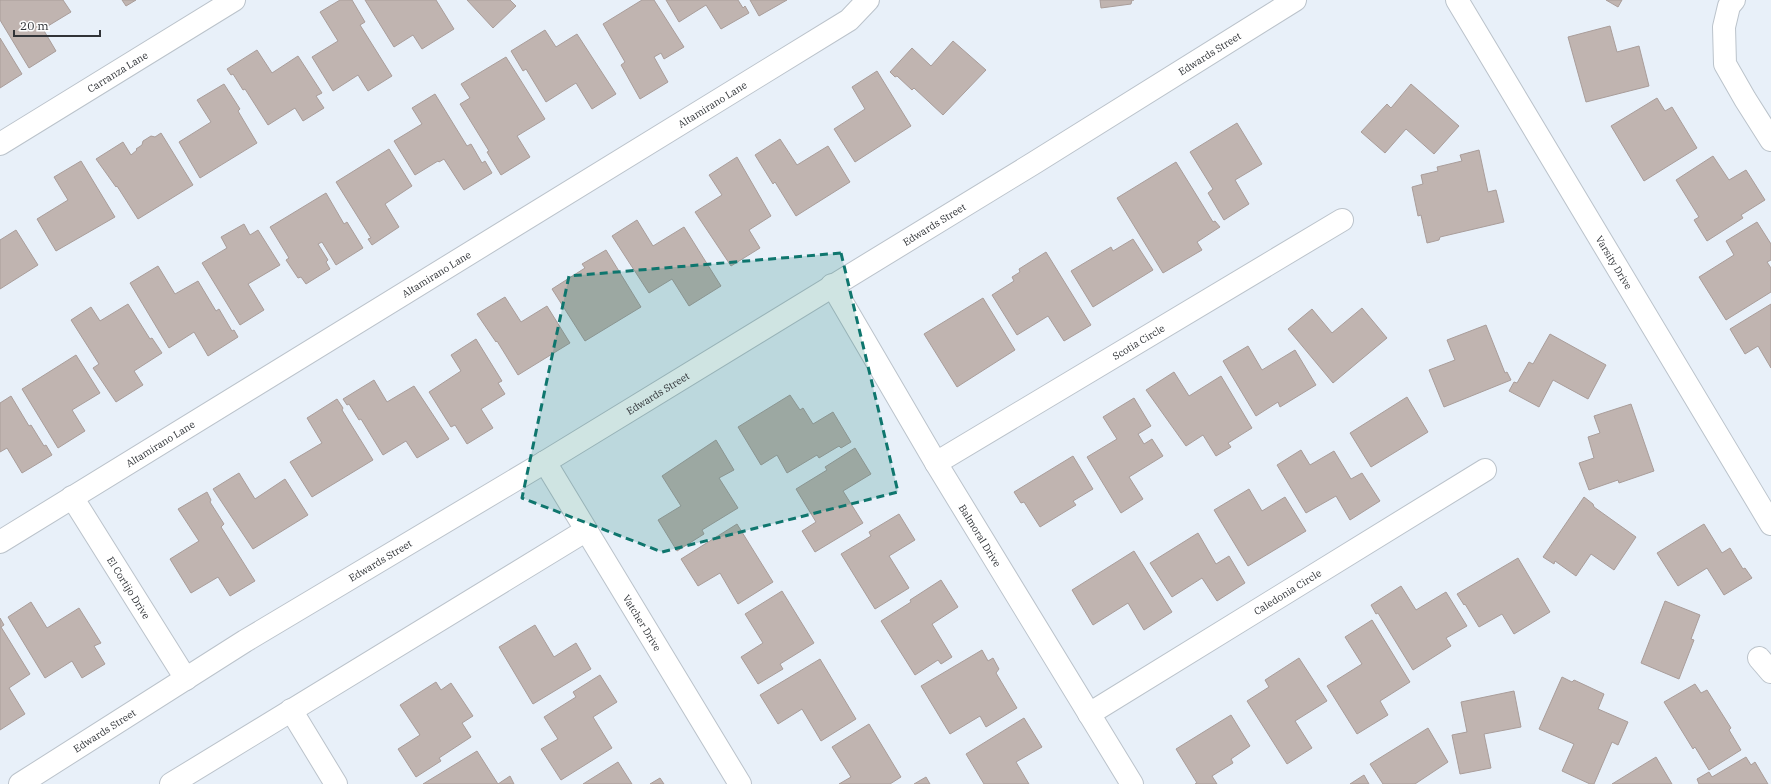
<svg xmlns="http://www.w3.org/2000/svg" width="1771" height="784" font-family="'IBM Plex Serif',serif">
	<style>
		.building { fill: #c0b4b0; stroke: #a99d9a }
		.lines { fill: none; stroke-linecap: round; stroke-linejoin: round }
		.minor-casing { stroke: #bbc3cb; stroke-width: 24 }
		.major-casing { stroke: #bbc3cb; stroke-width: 24 }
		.minor { stroke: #fff; stroke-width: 22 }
		.major { stroke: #fff; stroke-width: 22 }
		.marked { fill: #0f766e; fill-opacity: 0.2; stroke: #0f766e; stroke-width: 3; stroke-dasharray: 8 5; stroke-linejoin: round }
		.labels { text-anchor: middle; stroke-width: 3; stroke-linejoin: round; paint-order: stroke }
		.street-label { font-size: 10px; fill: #313438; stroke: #fff }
	</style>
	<rect width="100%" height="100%" fill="#e8f0f9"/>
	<g class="building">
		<path d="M0,0H63L71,12L43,29L56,51L29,68L0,20Z"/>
		<path d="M122,0H136L126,6Z"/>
		<path d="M340,0H352L365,22L360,25L392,76L368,91L358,75L333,91L312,57L338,41L320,12Z"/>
		<path d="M365,0H436L454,29L422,49L413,35L394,47Z"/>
		<path d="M467,0H510L516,6L493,28Z"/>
		<path d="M642,0H654L684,47L664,59L661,53L654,57L668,82L640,99L621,65L625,62L603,24Z"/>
		<path d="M666,0H738L743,8L745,6L749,13L721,29L706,5L679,22Z"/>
		<path d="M750,0H787L759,16Z"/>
		<path d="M1100,0H1134H1132L1131,4L1101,8Z"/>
		<path d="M1606,0H1622L1618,7Z"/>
		<path d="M1610,26L1617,52L1639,46L1649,86L1586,102L1568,37Z"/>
		<path d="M545,30L556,47L577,34L616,94L592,109L576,83L546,102L526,69L523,71L511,51Z"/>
		<path d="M0,38L22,74L0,88Z"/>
		<path d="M953,41L986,70L943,115L914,88L912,90L897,76L895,77L890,72L912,48L931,66Z"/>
		<path d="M257,50L272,73L298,56L322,93L316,96L324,108L303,121L295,108L268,125L245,89L243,90L233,74L231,75L227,69Z"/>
		<path d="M506,57L545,119L517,136L530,157L501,175L487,152L489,151L460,104L470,98L461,84Z"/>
		<path d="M877,71L911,126L855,162L834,129L865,109L852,87Z"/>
		<path d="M224,84L240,109L238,111L257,143L200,178L179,142L211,122L197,100Z"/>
		<path d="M1411,84L1459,126L1434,154L1406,129L1385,153L1361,132L1387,104L1391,108Z"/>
		<path d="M435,94L467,146L471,144L482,163L485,161L492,173L464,190L444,159L439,162L438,161L415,175L394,141L422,124L412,108Z"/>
		<path d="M1657,98L1665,111L1672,107L1697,148L1644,181L1611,126Z"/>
		<path d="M1237,123L1262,164L1235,180L1249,204L1224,220L1208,193L1213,189L1190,152Z"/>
		<path d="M161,133L193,185L138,219L117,186L116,187L96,159L123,142L131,155L137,150L136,149L142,145L143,141L151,136L155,137Z"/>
		<path d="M780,139L797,165L828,146L850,182L796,216L775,182L773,184L755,155Z"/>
		<path d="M389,149L412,186L385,204L399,227L372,245L368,239L371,238L336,182Z"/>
		<path d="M1479,150L1488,192L1496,190L1504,222L1440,237L1439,240L1427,243L1421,215L1418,216L1412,187L1423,184L1421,175L1438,171L1437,167L1462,161L1460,155Z"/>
		<path d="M1713,156L1729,180L1746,170L1765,200L1741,215L1743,218L1707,241L1694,220L1699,217L1676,180Z"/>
		<path d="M737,157L771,216L749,230L760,248L731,266L695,212L722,195L709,175Z"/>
		<path d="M81,161L115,217L56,251L37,219L68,200L54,177Z"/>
		<path d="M1176,162L1213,222L1215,221L1220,227L1197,242L1202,250L1163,273L1117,198Z"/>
		<path d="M326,193L344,224L347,222L363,248L336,265L322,242L318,244L328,260L326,262L330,269L306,284L301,277L298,278L286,260L289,258L270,227Z"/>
		<path d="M637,220L653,246L684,227L721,286L689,306L672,279L649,293L612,236Z"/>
		<path d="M1757,222L1771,244V260L1767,262L1771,268V292L1726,320L1699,277L1734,255L1726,241Z"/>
		<path d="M244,224L250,235L258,230L280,265L248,284L264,310L240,325L202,263L227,248L221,237Z"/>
		<path d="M16,230L38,265L0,289V240Z"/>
		<path d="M1133,239L1153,270L1093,307L1071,271L1111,247L1113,251Z"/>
		<path d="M606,250L641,307L585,341L552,289L585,268L582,264Z"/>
		<path d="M1046,252L1091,325L1064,341L1048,316L1017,335L992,295L1014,281L1012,277L1020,272L1019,269Z"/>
		<path d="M158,266L175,294L198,281L216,311L219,309L232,331L234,330L238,337L208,356L194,332L169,348L130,283Z"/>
		<path d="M505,297L521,322L547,306L570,343L518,375L497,341L496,342L477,314Z"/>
		<path d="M983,298L1015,350L957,387L924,334Z"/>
		<path d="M128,304L150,339L152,338L162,353L134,371L143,385L116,402L93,368L99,364L71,320L91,307L100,321Z"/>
		<path d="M1771,304V368L1758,346L1745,354L1730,329Z"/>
		<path d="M1362,308L1387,338L1333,383L1288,329L1312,309L1332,333Z"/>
		<path d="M1486,325L1505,373L1507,372L1511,380L1444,407L1429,370L1455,360L1447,340Z"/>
		<path d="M1550,334L1606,365L1588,399L1553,380L1539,407L1509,391L1514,382L1517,383L1529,362L1533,364Z"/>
		<path d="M476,339L502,381L498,383L505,394L481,409L493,428L467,444L455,425L451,427L429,392L461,371L451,355Z"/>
		<path d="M1248,346L1262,370L1295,350L1316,385L1280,407L1278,402L1256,416L1223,361Z"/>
		<path d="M76,355L100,393L72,410L85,431L58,448L22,389Z"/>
		<path d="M1174,372L1189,396L1221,376L1252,428L1228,443L1231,447L1216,456L1203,435L1186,446L1146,390Z"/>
		<path d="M374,380L387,402L414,386L449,439L417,458L406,441L383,455L361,419L359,420L349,404L347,405L343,399Z"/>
		<path d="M790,395L800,410L803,408L813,424L833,412L851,442L841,448L839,446L819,458L817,455L787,473L777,455L761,465L738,427Z"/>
		<path d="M11,396L29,426L31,425L44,446L46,445L52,455L22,473L7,448L0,452V403Z"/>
		<path d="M1407,397L1428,432L1371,467L1350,433Z"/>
		<path d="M1134,398L1151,426L1138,434L1144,444L1152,439L1163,456L1129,477L1143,499L1121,513L1087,457L1117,439L1103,417Z"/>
		<path d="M337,399L343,408L342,410L373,460L312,497L290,462L322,443L307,418Z"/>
		<path d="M1631,404L1654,471L1619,483L1618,480L1589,490L1579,463L1594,458L1588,437L1600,433L1594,416Z"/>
		<path d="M716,440L734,470L719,478L738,508L702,530L704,534L677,551L658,520L681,506L662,476Z"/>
		<path d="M855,448L871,474L843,491L863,523L815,552L802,531L816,522L796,489L827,470L825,467Z"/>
		<path d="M1301,450L1310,465L1334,451L1351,479L1362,473L1380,501L1350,520L1336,496L1306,513L1277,465Z"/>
		<path d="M1073,456L1093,489L1073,501L1076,505L1040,527L1024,502L1021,503L1014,492Z"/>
		<path d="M239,473L255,499L285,479L308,515L253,549L213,489Z"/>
		<path d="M1249,489L1262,511L1285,497L1306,531L1248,566L1214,510Z"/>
		<path d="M207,492L211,500L210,502L224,524L221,527L255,581L230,596L218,577L191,593L170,559L199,541L178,509Z"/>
		<path d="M1584,497L1593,504L1594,507L1636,537L1614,570L1591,554L1576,576L1555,561L1554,564L1543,557Z"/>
		<path d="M899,514L915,540L889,556L909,588L875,609L841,554L871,536L869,532Z"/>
		<path d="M737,524L773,582L738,604L720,573L698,586L681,559Z"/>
		<path d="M1704,524L1722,553L1730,548L1743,569L1745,568L1752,578L1724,595L1707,568L1678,586L1657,553Z"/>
		<path d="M1198,533L1216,564L1229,556L1245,583L1217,601L1202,578L1172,597L1150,563Z"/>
		<path d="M1134,551L1172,612L1144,630L1128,603L1093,625L1072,590Z"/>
		<path d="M1518,558L1550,612L1514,634L1502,614L1479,627L1465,604L1464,605L1457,594Z"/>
		<path d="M941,580L958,607L932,624L952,657L941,664L938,660L915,675L881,621L911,602L910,600Z"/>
		<path d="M1401,586L1416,610L1446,592L1467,626L1446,638L1451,646L1413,670L1378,613L1376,614L1371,605Z"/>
		<path d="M782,591L814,643L780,664L783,669L758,684L741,657L763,643L745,614Z"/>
		<path d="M1665,601L1700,615L1691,639L1694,640L1679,679L1641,663Z"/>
		<path d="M31,602L47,628L79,608L101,643L94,646L105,664L82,678L72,661L45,678L8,617Z"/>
		<path d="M0,618L4,625L1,627L30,674L9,688L25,714L0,730Z"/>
		<path d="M1372,620L1410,682L1380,701L1388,715L1357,734L1327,686L1362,664L1345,637Z"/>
		<path d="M535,625L554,657L576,643L591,669L533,704L499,647Z"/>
		<path d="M982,650L988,661L993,658L999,669L996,673L1017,708L986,727L980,716L950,734L921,686Z"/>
		<path d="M1299,658L1327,701L1295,721L1312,748L1287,764L1247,701L1269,687L1265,680Z"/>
		<path d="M820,659L856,719L821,741L802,709L778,724L760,695Z"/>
		<path d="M600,675L617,702L593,717L612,748L561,780L541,749L558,739L544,717L576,697L573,692Z"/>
		<path d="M1562,677L1572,682L1574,680L1604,694L1598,709L1628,722L1618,745L1612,742L1594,784H1590L1562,771L1574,744L1539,729Z"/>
		<path d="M436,682L441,690L451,683L473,716L462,723L471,737L439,758L441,761L416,777L398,749L420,735L400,705Z"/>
		<path d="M1695,684L1701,693L1707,690L1731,728L1729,730L1741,750L1709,770L1695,747L1693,749L1664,702Z"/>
		<path d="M1514,691L1521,727L1484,734L1491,768L1460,774L1452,735L1467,732L1461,702Z"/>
		<path d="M1231,715L1250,746L1231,759L1233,763L1212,776L1217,784H1195L1197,783L1176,749Z"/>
		<path d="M1024,718L1042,747L1016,762L1029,784H984L966,754Z"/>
		<path d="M869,724L901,777L890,784H839L851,777L832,747Z"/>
		<path d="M1428,728L1448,762L1415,784H1383L1370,764Z"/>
		<path d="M477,751L498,784H423Z"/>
		<path d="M1656,757L1672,784H1612Z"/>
		<path d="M1746,757L1751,765L1755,762L1768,784H1699L1697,779L1709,772L1712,777Z"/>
		<path d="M618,762L632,784H583Z"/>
		<path d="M1364,775L1369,784H1350Z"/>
		<path d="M510,776L514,784H498Z"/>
		<path d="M926,777L930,784H914Z"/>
		<path d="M660,778L664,784H650Z"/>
	</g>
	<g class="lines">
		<defs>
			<g id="minor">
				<path id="s1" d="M1457,0L1771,524"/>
				<path d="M1734,0L1729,6L1724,27L1725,64L1745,99L1771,140"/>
				<path id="s2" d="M0,144L234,0"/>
				<path id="s3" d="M832,285L936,463L1132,784"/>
				<path id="s4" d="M545,462L740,784"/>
				<path id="s5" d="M936,463L1342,220"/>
				<path id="s6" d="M72,497L186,679"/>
				<path id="s7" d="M0,542L849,20L868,0"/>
				<path d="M1759,658L1771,672"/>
				<path d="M291,710L336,784"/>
				<path id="s8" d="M1089,714L1485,470"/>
				<path d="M171,784L585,531"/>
			</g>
			<g id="major">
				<path id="s9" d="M20,784L245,641L545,462L1034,163L1295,0"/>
			</g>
		</defs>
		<use href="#minor" class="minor-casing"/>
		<use href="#major" class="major-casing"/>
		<use href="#minor" class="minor"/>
		<use href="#major" class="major"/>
	</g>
	<path class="marked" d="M841,253L898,492L662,552L522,498L569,276Z"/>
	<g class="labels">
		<g class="street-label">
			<text dy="4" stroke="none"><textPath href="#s9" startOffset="1396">Edwards Street</textPath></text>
			<text dy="4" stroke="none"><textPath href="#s2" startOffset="138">Carranza Lane</textPath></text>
			<text dy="4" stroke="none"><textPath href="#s7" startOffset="836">Altamirano Lane</textPath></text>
			<text dy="4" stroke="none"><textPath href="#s9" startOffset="1072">Edwards Street</textPath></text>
			<text dy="4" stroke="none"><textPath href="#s1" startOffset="306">Varsity Drive</textPath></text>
			<text dy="4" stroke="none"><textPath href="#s7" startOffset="512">Altamirano Lane</textPath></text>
			<text dy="4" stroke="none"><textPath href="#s5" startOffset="236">Scotia Circle</textPath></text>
			<text dy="4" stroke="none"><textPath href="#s9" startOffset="748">Edwards Street</textPath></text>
			<text dy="4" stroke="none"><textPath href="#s7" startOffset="188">Altamirano Lane</textPath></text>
			<text dy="4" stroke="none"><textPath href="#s3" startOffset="291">Balmoral Drive</textPath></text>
			<text dy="4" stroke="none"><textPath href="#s9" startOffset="424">Edwards Street</textPath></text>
			<text dy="4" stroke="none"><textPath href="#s6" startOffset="107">El Cortijo Drive</textPath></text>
			<text dy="4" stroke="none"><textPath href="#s8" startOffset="233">Caledonia Circle</textPath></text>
			<text dy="4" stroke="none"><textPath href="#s4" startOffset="188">Vatcher Drive</textPath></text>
			<text dy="4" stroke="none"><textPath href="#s9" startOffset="100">Edwards Street</textPath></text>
		</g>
	</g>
	<path d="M14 30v6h86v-6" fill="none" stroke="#313438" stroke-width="2"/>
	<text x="20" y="30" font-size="12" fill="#313438" stroke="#ffffff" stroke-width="3" paint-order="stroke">20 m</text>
</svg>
